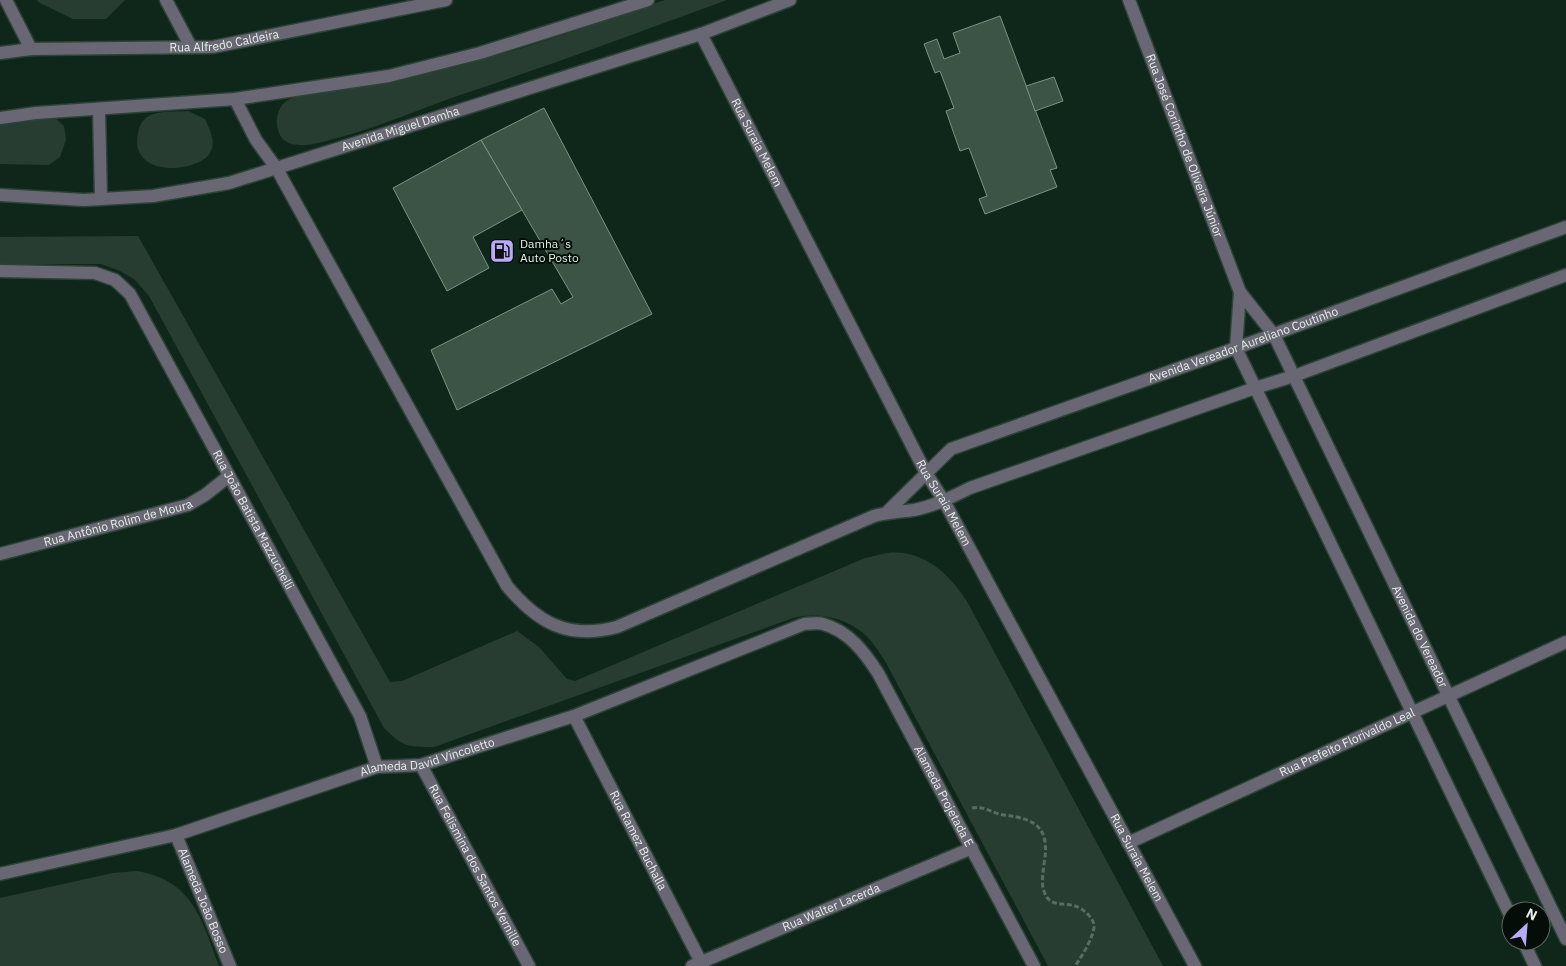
<svg xmlns="http://www.w3.org/2000/svg" width="1566" height="966" font-family="'IBM Plex Sans',sans-serif">
	<style>
		.green { fill: #283d31 }
		.building { fill: #3b5445; stroke: #799484 }
		.lines { fill: none; stroke-linecap: round; stroke-linejoin: round }
		.minor-casing { stroke: #2d4337; stroke-width: 15 }
		.tertiary-casing { stroke: #2d4337; stroke-width: 15 }
		.path { stroke: #586c61; stroke-width: 3; stroke-dasharray: 5 2.5; stroke-linecap: butt }
		.minor { stroke: #696773; stroke-width: 12 }
		.tertiary { stroke: #696773; stroke-width: 12 }
		.labels { text-anchor: middle; stroke-width: 4; stroke-linejoin: round; paint-order: stroke }
		.street-label { font-size: 12px; fill: #e2f0e7; stroke: #050d08 }
		.poi-label { font-size: 12px; fill: #e2f0e7; stroke: #050d08; text-anchor: start }
	</style>
	<rect width="100%" height="100%" fill="#0f271a"/>
	<g class="green">
		<path d="M37,0H125L106,19H73L38,2Z"/>
		<path d="M665,0H727C637,33 548,66 457,96C418,110 380,126 341,137C321,142 280,158 277,124C276,117 279,108 284,103C295,92 358,86 377,83C401,78 425,74 448,68C522,51 594,24 665,0Z"/>
		<path d="M188,111L205,119C209,129 216,140 211,151C202,173 128,180 138,133C143,107 167,113 188,111Z"/>
		<path d="M55,118L64,126L66,140L60,157L49,165L0,164V121Z"/>
		<path d="M138,236L390,682L402,681L517,631L539,647L567,679L575,681L865,558C872,557 880,554 888,553C924,549 952,576 969,605L1163,966H1048L885,661C878,651 872,640 863,633C843,617 818,612 793,618L434,747C408,747 403,747 384,728L149,296L134,279L120,271L101,264H0V237Z"/>
		<path d="M137,871C193,881 201,918 219,966H0V898L113,873Z"/>
	</g>
	<g class="building">
		<path d="M1000,16L1057,168L1050,170L1057,187L985,214L979,199L987,196L969,148L960,151L946,111L954,108L940,71L935,73L924,44L937,39L944,59L960,53L953,33Z"/>
		<path d="M1054,77L1063,101L1035,111L1026,86Z"/>
		<path d="M544,108L652,314L457,410L431,350L552,289L561,304L573,297L481,140Z"/>
		<path d="M481,140L522,210L473,237L489,268L447,291L393,188Z"/>
	</g>
	<g class="lines">
		<defs>
			<g id="minor">
				<path d="M6,0L31,49"/>
				<path d="M166,0L191,47"/>
				<path id="s1" d="M1129,0L1240,292L1274,335L1566,939"/>
				<path id="s2" d="M701,34L926,473L944,501L1195,966"/>
				<path id="s3" d="M0,53L31,49L213,47L446,0"/>
				<path id="s4" d="M0,271L95,273L115,280L130,294L360,716L377,767"/>
				<path d="M1240,292L1236,348L1511,917"/>
				<path id="s5" d="M0,554L188,505L205,495L229,476"/>
				<path id="s6" d="M574,716L703,966"/>
				<path id="s7" d="M421,765L529,966"/>
				<path id="s8" d="M176,835L230,966"/>
				<path id="s9" d="M1128,843L1566,642"/>
				<path id="s10" d="M0,874L176,835L377,767L421,765L574,716L804,624C810,624 818,622 823,624C849,631 865,653 878,673L1034,966"/>
				<path d="M1523,941L1535,966"/>
				<path id="s11" d="M692,966L972,848"/>
			</g>
			<g id="tertiary">
				<path d="M235,99L256,140L277,169L507,586C538,623 568,640 617,627L874,516C888,512 900,512 914,510C934,506 952,497 970,488L1255,388L1294,376L1566,275"/>
				<path d="M99,110L101,199"/>
				<path d="M0,118L36,113L235,99L389,76L480,53L648,0"/>
				<path id="s12" d="M0,195L84,200L153,196L229,183L701,34L790,0"/>
				<path id="s13" d="M887,512L951,449L1236,348L1566,227"/>
			</g>
		</defs>
		<use href="#minor" class="minor-casing"/>
		<use href="#tertiary" class="tertiary-casing"/>
		<path class="path" d="M972,808C983,805 994,814 1004,815C1038,819 1050,829 1044,864C1043,873 1041,883 1044,891C1049,908 1063,902 1075,906C1082,908 1093,917 1094,925C1095,935 1081,958 1075,966"/>
		<use href="#minor" class="minor"/>
		<use href="#tertiary" class="tertiary"/>
	</g>
	<defs>
		<symbol id="fuel-square" viewBox="-11 -11 22 22"><rect x="-9" y="-9" width="18" height="18" rx="4" fill="#b7abf8" stroke="#050d08"/><path d="M-5.5-6h7V0h2V4h1.3V-2.5L3-4.5l.8-.8L6-3V5H2.5V1h-1V6h-7ZM-4.2-4.7v3.2H.2V-4.7Z" fill="#111"/></symbol>
	</defs>
	<g fill-rule="evenodd">
		<use href="#fuel-square" x="488" y="237" width="28" height="28"/>
	</g>
	<g class="labels">
		<g class="street-label">
			<text dy="4" stroke="none"><textPath href="#s3" startOffset="225">Rua Alfredo Caldeira</textPath></text>
			<text dy="4" stroke="none"><textPath href="#s12" startOffset="410">Avenida Miguel Damha</textPath></text>
			<text dy="4" stroke="none"><textPath href="#s2" startOffset="122">Rua Suraia Melem</textPath></text>
			<text dy="4" stroke="none"><textPath href="#s1" startOffset="156">Rua José Corintho de Oliveira Júnior</textPath></text>
			<text dy="4" stroke="none"><textPath href="#s13" startOffset="400">Avenida Vereador Aureliano Coutinho</textPath></text>
			<text dy="4" stroke="none"><textPath href="#s2" startOffset="528">Rua Suraia Melem</textPath></text>
			<text dy="4" stroke="none"><textPath href="#s4" startOffset="394">Rua João Batista Mazzuchelli</textPath></text>
			<text dy="4" stroke="none"><textPath href="#s5" startOffset="122">Rua Antônio Rolim de Moura</textPath></text>
			<text dy="4" stroke="none"><textPath href="#s1" startOffset="702">Avenida do Vereador</textPath></text>
			<text dy="4" stroke="none"><textPath href="#s9" startOffset="241">Rua Prefeito Florivaldo Leal</textPath></text>
			<text dy="4" stroke="none"><textPath href="#s10" startOffset="444">Alameda David Vincoletto</textPath></text>
			<text dy="4" stroke="none"><textPath href="#s10" startOffset="1079">Alameda Projetada E</textPath></text>
			<text dy="4" stroke="none"><textPath href="#s6" startOffset="140">Rua Ramez Buchalla</textPath></text>
			<text dy="4" stroke="none"><textPath href="#s2" startOffset="932">Rua Suraia Melem</textPath></text>
			<text dy="4" stroke="none"><textPath href="#s7" startOffset="114">Rua Felismina dos Santos Vernille</textPath></text>
			<text dy="4" stroke="none"><textPath href="#s8" startOffset="71">Alameda João Bosso</textPath></text>
			<text dy="4" stroke="none"><textPath href="#s11" startOffset="151">Rua Walter Lacerda</textPath></text>
		</g>
		<g class="poi-label">
			<text x="520" y="248">Damha´s<tspan x="520" dy="14">Auto Posto</tspan></text>
		</g>
	</g>
	<g transform="translate(1526 926) rotate(26)"><circle r="24" fill="#050d08" stroke="#5d6861"/>
	<path d="M0-4L9 19L0 12L-9 19Z" fill="#b7abf8"/>
	<text y="-8" font-size="14" font-weight="bold" text-anchor="middle" fill="#e2f0e7">N</text>
	</g>
</svg>
